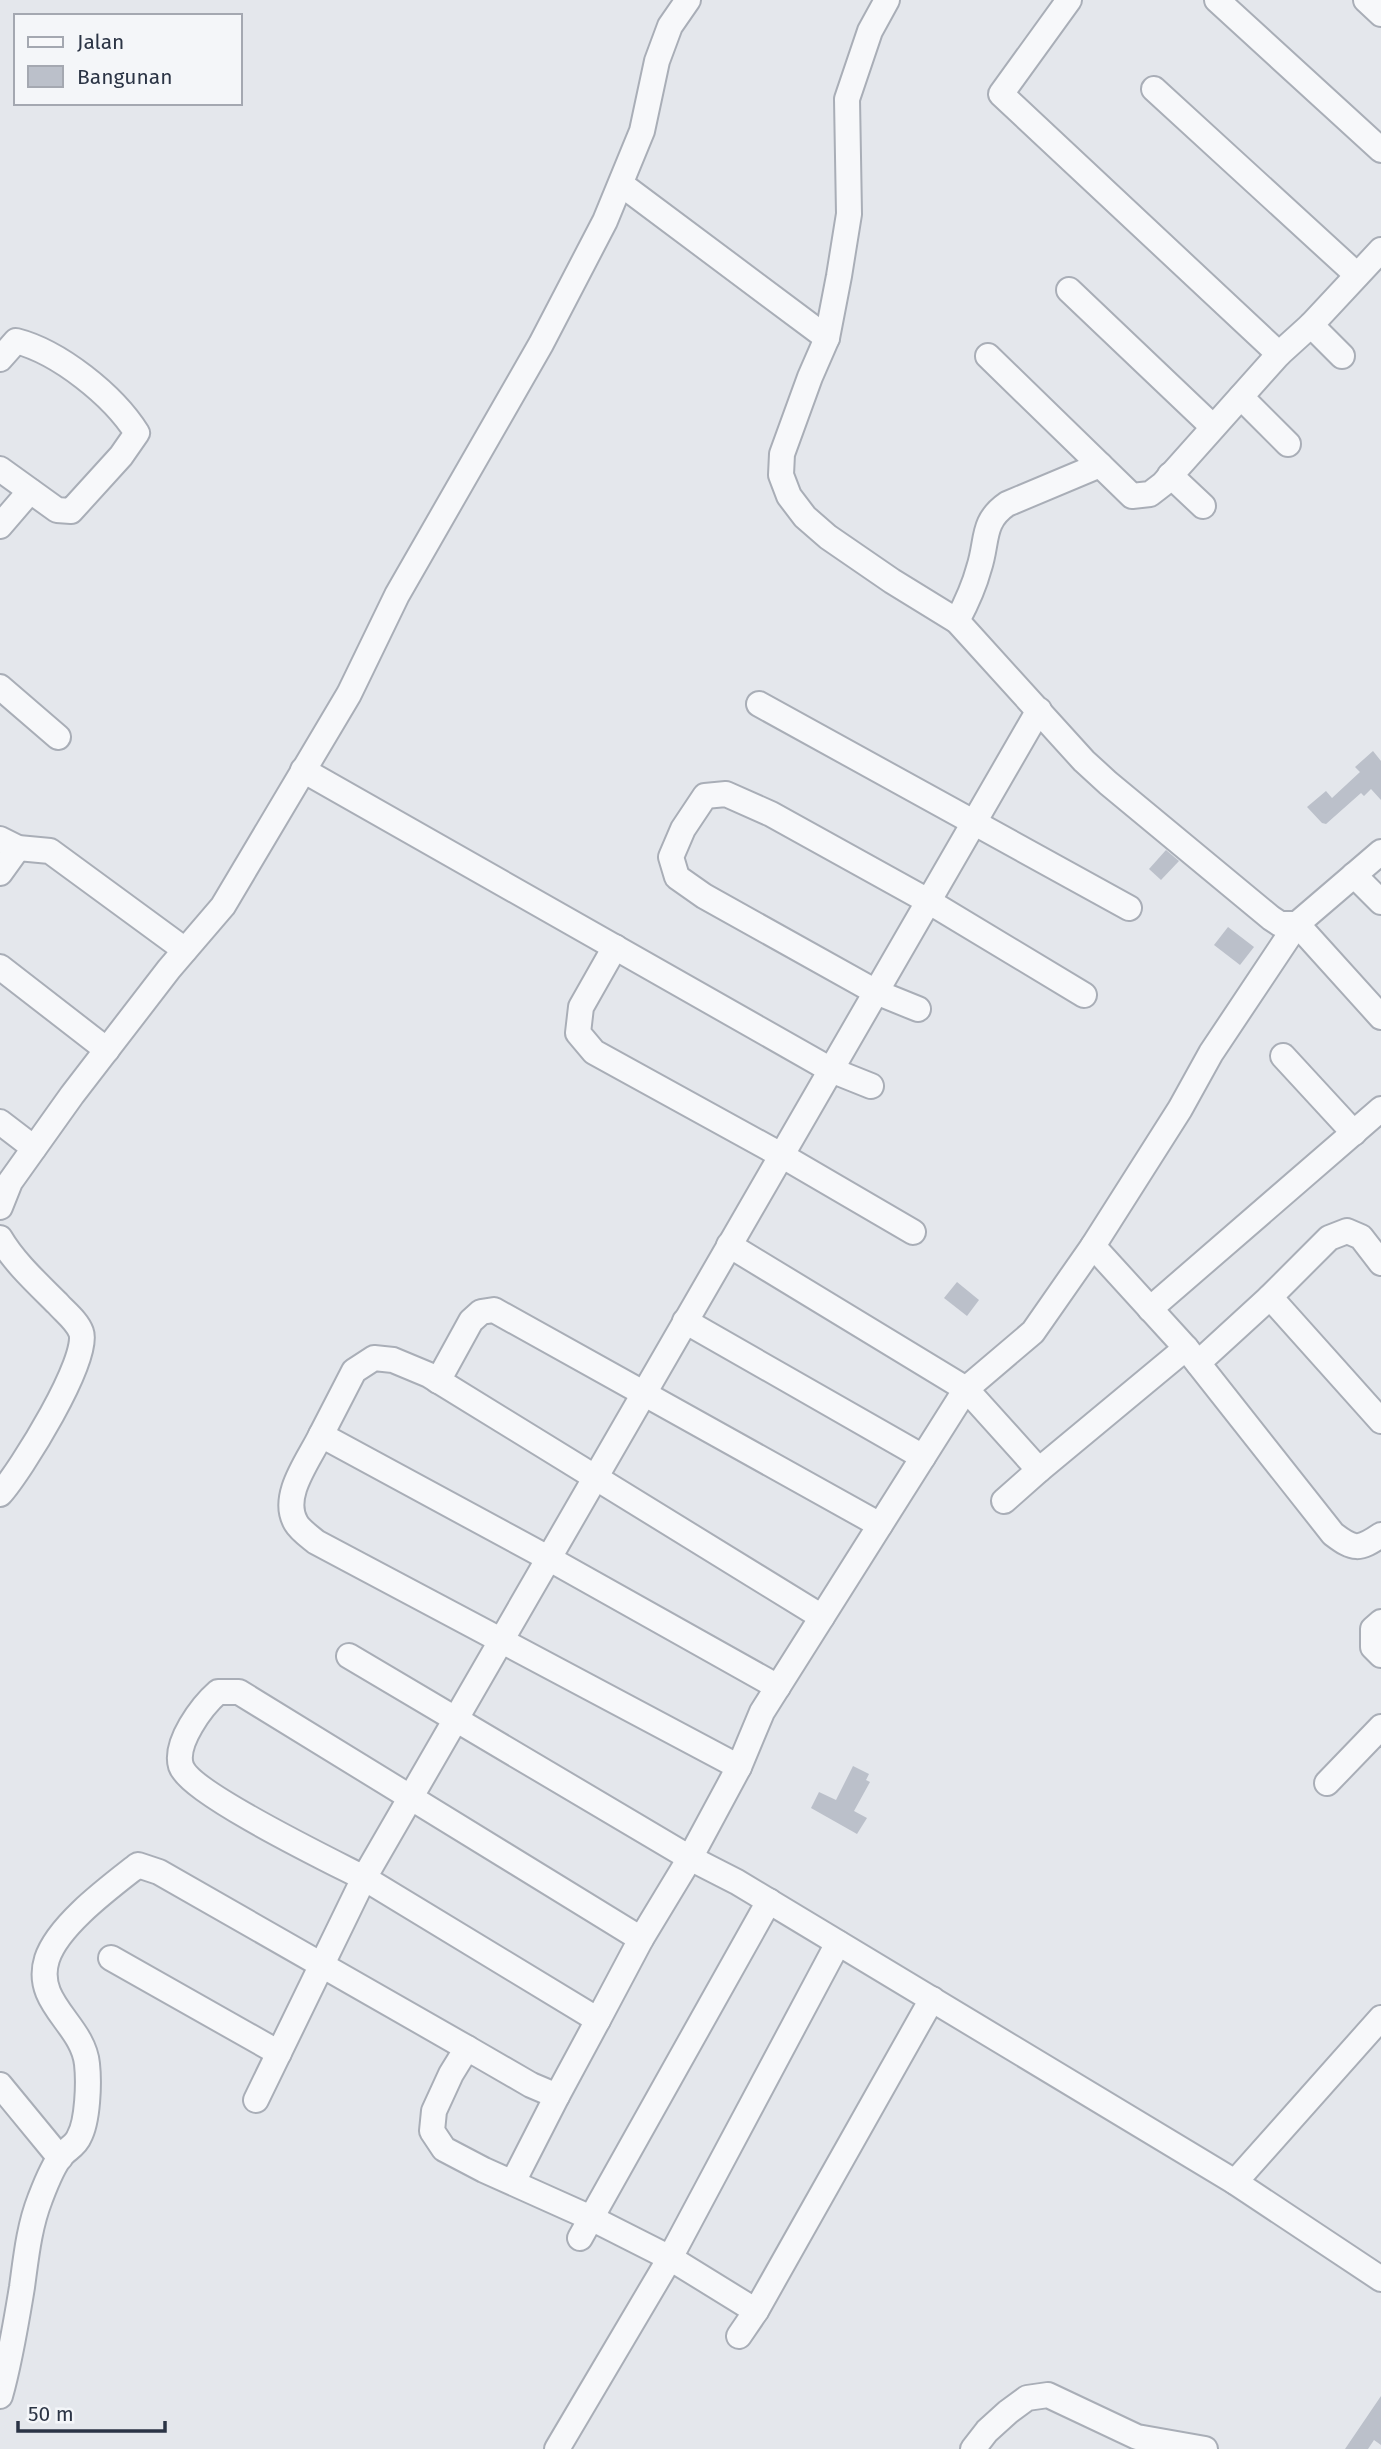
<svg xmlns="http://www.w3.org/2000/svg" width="1381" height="2449" font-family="'Fira Sans',sans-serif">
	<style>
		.building { fill: #bbc0ca }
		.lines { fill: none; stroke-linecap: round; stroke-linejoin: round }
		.minor-casing { stroke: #a9aeb7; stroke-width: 28 }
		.minor { stroke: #f7f8fa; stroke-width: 24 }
	</style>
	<rect width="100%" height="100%" fill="#e4e7ec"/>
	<g class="building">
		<path d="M1373,751L1381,761V800L1371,789L1364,796L1361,793L1326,824L1322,823L1307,807L1326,791L1332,798L1360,772L1355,767Z"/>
		<path d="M1166,850L1179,861L1161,880L1149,869Z"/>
		<path d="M1228,927L1254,947L1240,965L1214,945Z"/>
		<path d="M957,1282L979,1300L967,1316L944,1298Z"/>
		<path d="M853,1766L869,1774L866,1780L870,1782L854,1811L867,1818L857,1834L811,1808L819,1792L836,1800Z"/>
		<path d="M1381,2396V2445L1374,2440L1368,2449H1345Z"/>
	</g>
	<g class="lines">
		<defs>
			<g id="minor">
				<path d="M887,0L870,31L847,99L849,214L839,276L827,338L810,377L782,454L781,475L789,496L805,517L828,537L892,581L957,621L1084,761L1108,783L1271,918L1280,924H1297L1381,1017"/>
				<path d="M1069,0L1001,94L1279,354L1311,325L1381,250"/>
				<path d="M1217,0L1381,150"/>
				<path d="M1366,0L1381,14"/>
				<path d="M1154,89L1357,275"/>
				<path d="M621,184L827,338"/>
				<path d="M1069,290L1213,427"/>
				<path d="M1311,325L1342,356"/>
				<path d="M988,356L1132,496L1150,494L1163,484L1279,354"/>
				<path d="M0,359L16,341C59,352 113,395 137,433L121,456L71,511L57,510L0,469"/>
				<path d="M1241,397L1288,444"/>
				<path d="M1170,475L1203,506"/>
				<path d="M0,526L30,491"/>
				<path d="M957,621C966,604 974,587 979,568C988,541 981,522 1007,504L1100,465"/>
				<path d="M0,687L58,737"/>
				<path d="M759,704L1129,908"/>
				<path d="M1039,710L364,1878L598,2020L641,1939L690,1858L739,1767L762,1712L966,1389L1033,1332L1093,1246L1180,1109L1211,1053L1297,924L1381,852"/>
				<path d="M303,770L831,1070L871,1086"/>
				<path d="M0,839L18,848L50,851L185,950"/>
				<path d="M0,873L18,848"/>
				<path d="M1354,875L1381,902"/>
				<path d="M615,947L581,1007L578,1033L594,1052L781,1155L913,1232"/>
				<path d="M0,967L107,1050"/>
				<path d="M918,1009L876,992L704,896L677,877L671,857L683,829L705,796L726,794L771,814L928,901L1084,995"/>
				<path d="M1283,1056L1354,1133"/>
				<path d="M0,1122L34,1148"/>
				<path d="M0,1207L10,1182L72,1095L169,969L223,906L349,694L397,595L541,344L605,221L642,131L657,61L670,26L688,0"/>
				<path d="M0,1238C14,1262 37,1283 57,1303C65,1312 77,1321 81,1332C91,1358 20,1472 0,1494"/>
				<path d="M729,1245L966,1389L1039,1470L1186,1348L1093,1246"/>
				<path d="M1270,1297L1329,1238L1347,1231L1361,1237L1381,1263"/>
				<path d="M1150,1309L1381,1109"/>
				<path d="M685,1321L923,1457"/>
				<path d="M1186,1348L1333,1534C1354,1550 1359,1550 1381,1535"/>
				<path d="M1198,1363L1270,1297L1381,1421"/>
				<path d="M438,1381L471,1321L481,1312L494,1310L880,1525"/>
				<path d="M321,1435L354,1371L374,1358L393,1360L429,1375L822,1617"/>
				<path d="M1004,1501L1039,1470"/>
				<path d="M1381,1622L1373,1629V1647L1381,1655"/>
				<path d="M349,1656L690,1858L737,1882L1235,2182L1381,2279"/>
				<path d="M739,1767L316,1542C310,1537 300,1530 296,1523C280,1496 309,1460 321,1435L548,1558L778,1687"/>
				<path d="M1327,1783L1381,1727"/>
				<path d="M111,1958L279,2053"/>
				<path d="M598,2020L557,2096L531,2085L467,2048L451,2074L434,2111L432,2131L444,2149L484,2170L591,2218L670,2258L756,2311"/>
				<path d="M0,2085L60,2158"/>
				<path d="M256,2100L364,1878C333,1862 190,1793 181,1766C174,1743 202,1706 218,1692H239L641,1939"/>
				<path d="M513,2182L557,2096"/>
				<path d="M1235,2182L1381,2018"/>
				<path d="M580,2238L769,1901"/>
				<path d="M739,2336L756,2311L932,1999"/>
				<path d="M0,2396C10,2361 16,2323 22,2287C26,2258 29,2227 40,2199C45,2186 52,2167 61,2156C66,2150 76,2145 79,2137C88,2121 89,2082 87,2064C83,2024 33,2003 47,1959C58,1925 110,1887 138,1865L159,1872L467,2048"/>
				<path d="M557,2449L670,2258L838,1943"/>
				<path d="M973,2449L987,2431L1008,2412L1027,2398L1048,2395L1137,2437L1205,2449"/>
			</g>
		</defs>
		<use href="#minor" class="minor-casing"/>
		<use href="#minor" class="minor"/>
	</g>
	<rect x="14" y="14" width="228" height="91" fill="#f4f6f9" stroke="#a4a8b1" stroke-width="2"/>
	<rect x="28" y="37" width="35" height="10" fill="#f7f8fa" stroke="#a4a8b1" stroke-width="2"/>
	<text x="77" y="49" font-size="21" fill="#2b3445">Jalan</text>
	<rect x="28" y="66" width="35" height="21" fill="#bbc0ca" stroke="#a4a8b1" stroke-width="2"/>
	<text x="77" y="84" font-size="21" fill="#2b3445">Bangunan</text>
	<path d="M18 2421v10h147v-10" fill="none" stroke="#2b3445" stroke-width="3.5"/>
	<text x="28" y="2421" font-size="21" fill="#2b3445" stroke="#f4f6f9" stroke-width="5" paint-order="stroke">50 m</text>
</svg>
